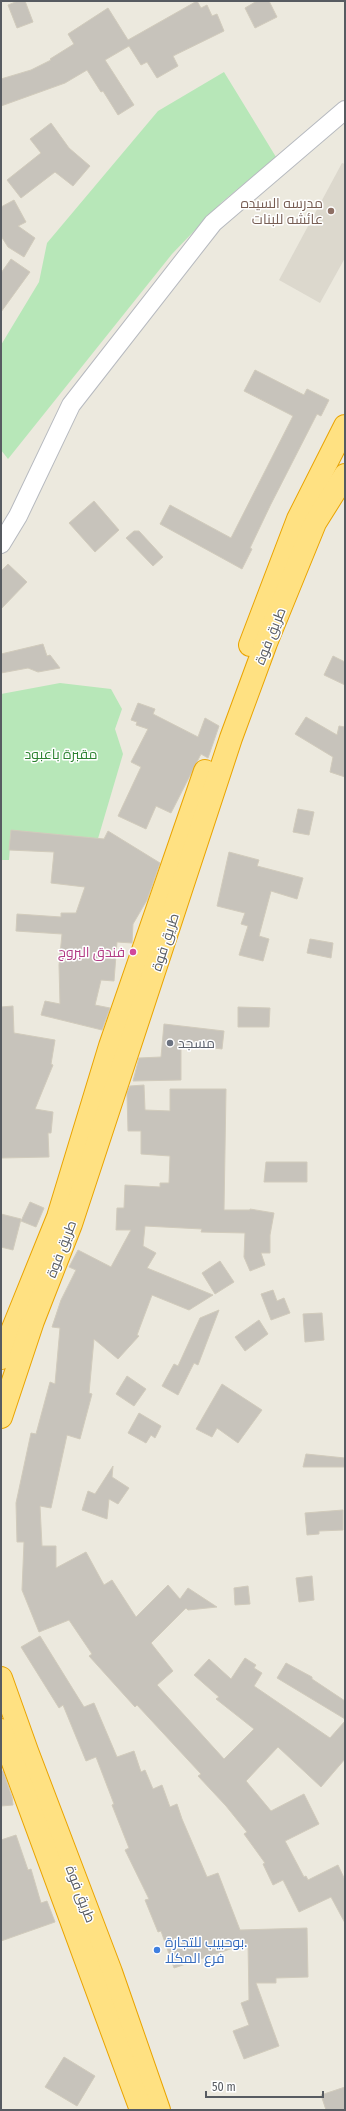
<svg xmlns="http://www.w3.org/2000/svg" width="346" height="2111" font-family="'Fira Sans Condensed',Cairo,sans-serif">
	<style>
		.education { fill: #dcd8cd }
		.green { fill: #b7e7b8 }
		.building { fill: #c7c3bb; stroke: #d1cbbc }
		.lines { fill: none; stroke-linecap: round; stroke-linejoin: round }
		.street-casing { stroke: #b6b9bf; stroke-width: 20 }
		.highway-casing { stroke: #eaa400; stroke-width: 24 }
		.street { stroke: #fff; stroke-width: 18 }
		.highway { stroke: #ffe182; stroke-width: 22 }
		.education-dot { fill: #8d6e63; stroke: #fff; stroke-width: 1.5 }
		.hotel-dot { fill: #d1479c; stroke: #fff; stroke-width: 1.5 }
		.worship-dot { fill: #6b7280; stroke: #fff; stroke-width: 1.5 }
		.shop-dot { fill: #3f7fe0; stroke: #fff; stroke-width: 1.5 }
		.labels { text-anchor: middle; stroke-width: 3; stroke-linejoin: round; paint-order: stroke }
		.education-label { font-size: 14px; fill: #785e54; stroke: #fff; text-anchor: end }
		.street-label { font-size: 14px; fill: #575b61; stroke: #fff }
		.park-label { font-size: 14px; fill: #2d8331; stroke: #fff }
		.hotel-label { font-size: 14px; fill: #b23c85; stroke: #fff; text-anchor: end }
		.worship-label { font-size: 14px; fill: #5b616d; stroke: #fff; text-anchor: start }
		.shop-label { font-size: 14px; fill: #366cbe; stroke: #fff; text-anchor: start }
	</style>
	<rect width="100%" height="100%" fill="#ece9de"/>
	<path class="education" d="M342,163L345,164V258L320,303L279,280Z"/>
	<g class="green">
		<path d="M224,72L276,157L222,202L172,254L8,459L1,450V345L39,282L47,243L158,111Z"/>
		<path d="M60,683L111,689L122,709L115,729L123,754L97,842L11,833L9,860H1V694Z"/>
	</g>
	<g class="building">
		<path d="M18,1H25L33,22L17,28L8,5Z"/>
		<path d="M197,1L201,8L207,5L212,16L217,14L224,31L173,56L178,66L157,78L147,62L141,65L129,46L105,60L134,105L118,115L103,91L101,92L87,70L65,83L1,106V79L31,70L51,60L50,59L74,44L68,34L108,8L128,40Z"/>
		<path d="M257,1H269L277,17L255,28L245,8Z"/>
		<path d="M51,123L69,148L90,166L73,186L55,172L21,198L7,180L41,153L30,139Z"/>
		<path d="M14,200L26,222L18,226L35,238L24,257L8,247L1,236V207Z"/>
		<path d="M11,259L30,272L1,312V273Z"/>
		<path d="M255,370L304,395L307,389L329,400L321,416L317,414L271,504L250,548L252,549L242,569L160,524L170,505L231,538L293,416L244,391Z"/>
		<path d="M94,501L119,530L95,552L69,523Z"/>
		<path d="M134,531H139L163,557L153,566L126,538Z"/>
		<path d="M8,564L27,582L1,609V571Z"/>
		<path d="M43,644L47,656L50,655L60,668L38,672L28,668L1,673V654Z"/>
		<path d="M333,656L345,662V685L324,675Z"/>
		<path d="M138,703L155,709L153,714L198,737L205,718L219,726L208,758L201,754L171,813L156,806L146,829L118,816L141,767L131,762L148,729L136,725L137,722L131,720Z"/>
		<path d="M306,717L337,735L339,726L345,727V777L330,772L333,757L295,734Z"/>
		<path d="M298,809L314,812L309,835L293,832Z"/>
		<path d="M11,830L104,839L108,831L160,863L147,900L133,924L132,943L117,942L114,981L101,980L95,1005L110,1008L102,1030L41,1015L45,1001L60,1004L59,965L62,934L16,931L17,914L61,917V913H76L85,887L51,883L54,852L9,850Z"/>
		<path d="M229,852L259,860L257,866L303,878L297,899L271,891L259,936L269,939L263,961L239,955L248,926L241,924L245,913L217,906Z"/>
		<path d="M310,939L333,943L331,958L307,953Z"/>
		<path d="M13,1006L14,1033L55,1040L51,1064L53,1065L35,1109L53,1112L51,1133H48L49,1157L1,1158V1007Z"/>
		<path d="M238,1007L270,1008L269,1027H238Z"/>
		<path d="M164,1024L224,1031L222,1049L190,1045L189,1049L181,1048V1080L133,1081L139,1058L161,1057Z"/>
		<path d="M144,1085L145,1110L170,1111V1089H226L224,1210H250V1209L274,1213L270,1235V1253H261L265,1265L250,1271L244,1257L245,1233L201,1232L202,1229L145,1226L143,1246L156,1253L147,1268L213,1295L189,1310L152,1295L137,1335L139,1336L118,1359L94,1339L89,1393L92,1394L80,1439L67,1435L51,1508L40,1506L42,1546H56V1568L86,1552L104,1585L112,1580L136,1617L168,1585L180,1599L188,1588L217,1607L188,1610L186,1608L151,1643L173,1671L157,1685L224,1759L254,1729L216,1699L219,1697L194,1675L209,1659L231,1679L245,1658L256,1665L254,1668L262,1673L254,1686L330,1738L345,1721V1759L321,1787L278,1747L246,1781L271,1811L304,1794L319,1824L285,1841L304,1877L306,1876L308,1880L338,1865L345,1880V1923L331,1897L299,1912L283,1880L273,1885L263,1864L265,1863L244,1834L247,1832L226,1806L198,1776L201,1774L137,1705L135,1707L89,1656L92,1654L69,1620L39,1632L22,1590L24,1542H17L16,1503L31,1433L36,1434L50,1382L55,1384L60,1328L52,1327L61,1300L76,1270L69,1267L78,1250L111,1267L131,1230H116L117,1208H124L125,1185L160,1187V1183H169L170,1156L141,1154V1131H128L127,1093L130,1086Z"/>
		<path d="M266,1162H307V1182H264Z"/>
		<path d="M30,1202L44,1208L36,1227L21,1221Z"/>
		<path d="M1,1214L21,1219L13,1250L1,1247Z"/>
		<path d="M220,1261L234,1282L215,1294L202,1273Z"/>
		<path d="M273,1290L277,1301L284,1298L290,1313L271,1320L261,1294Z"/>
		<path d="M219,1310L198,1365L194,1363L178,1395L162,1386L174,1364L178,1366L200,1318Z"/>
		<path d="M322,1313L324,1340L305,1342L303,1314Z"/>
		<path d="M259,1320L268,1334L245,1351L235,1337Z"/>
		<path d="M127,1376L146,1389L134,1406L116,1394Z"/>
		<path d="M222,1384L262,1410L238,1443L217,1428L212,1437L196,1429Z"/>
		<path d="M139,1413L161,1426L155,1438L151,1435L146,1443L128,1433Z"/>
		<path d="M306,1454L345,1458V1467H303Z"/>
		<path d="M113,1466L112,1477L129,1488L118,1504L109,1499L107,1519L82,1510L88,1491L95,1494Z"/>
		<path d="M343,1510V1530L319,1531V1534L307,1535L305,1513Z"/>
		<path d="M312,1576L314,1600L299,1602L296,1578Z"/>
		<path d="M248,1586L250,1604L235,1605L234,1588Z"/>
		<path d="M40,1636L84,1707L94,1703L117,1757L134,1751L141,1772L145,1770L153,1789L162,1785L170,1807L177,1804L182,1819L207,1877L218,1873L240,1930L307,1928L308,1977L276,1978V1983H256L279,2046L244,2059L233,2031L249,2025L241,2003L249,2000L248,1943L174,1968L161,1931L158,1932L145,1900L149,1899L125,1850L129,1848L112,1805L114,1804L96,1757L86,1761L63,1705L59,1708L21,1647Z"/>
		<path d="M286,1663L312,1677V1679L345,1701V1719L277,1678Z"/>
		<path d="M1,1771H3L12,1797L13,1805L1,1806Z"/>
		<path d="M16,1835L28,1870L31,1869L41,1903L47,1901L55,1922L1,1941V1840Z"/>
		<path d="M64,2057L95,2076L77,2106L45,2087Z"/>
		<path d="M345,2087V2110H326L321,2095Z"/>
	</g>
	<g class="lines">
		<defs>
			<path id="street" d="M1,544L18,516L71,405L213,223L345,110"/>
			<g id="highway">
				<path d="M250,645L298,519L345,426"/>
				<path d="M1,1358L58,1217L110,1046L205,771"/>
				<path d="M1,1417L33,1321L71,1224L231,738L266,643L315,523L345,475"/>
				<path d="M1,1678L27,1751L111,1972L159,2110"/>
				<path d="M1,1730L141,2110"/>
			</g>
		</defs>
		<use href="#street" class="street-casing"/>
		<use href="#highway" class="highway-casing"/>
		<use href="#street" class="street"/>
		<use href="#highway" class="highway"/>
	</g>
	<circle class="education-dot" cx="331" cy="211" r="4"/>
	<circle class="hotel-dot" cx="133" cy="952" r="4"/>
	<circle class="worship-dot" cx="170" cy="1043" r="4"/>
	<circle class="shop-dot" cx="157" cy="1950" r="4"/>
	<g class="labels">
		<g class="education-label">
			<text x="323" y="208">مدرسه السيده<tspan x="323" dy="16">عائشه للبنات</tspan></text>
		</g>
		<g class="street-label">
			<text transform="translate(270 636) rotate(-68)" y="5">طريق فوة</text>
			<text transform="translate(165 942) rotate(-72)" y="5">طريق فوة</text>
			<text transform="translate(61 1249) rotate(-69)" y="5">طريق فوة</text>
			<text transform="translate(81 1894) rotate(69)" y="5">طريق فوة</text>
		</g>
		<g class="park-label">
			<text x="61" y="759">مقبرة باعبود</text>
		</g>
		<g class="hotel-label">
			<text x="125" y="957">فندق البروج</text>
		</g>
		<g class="worship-label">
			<text x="178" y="1048">مسجد</text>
		</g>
		<g class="shop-label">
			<text x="165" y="1947">بوحبيب للتجارة.<tspan x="165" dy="16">فرع المكلا</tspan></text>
		</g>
	</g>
	<rect width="346" height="2111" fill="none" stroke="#575b61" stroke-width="4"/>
	<path d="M206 2091v6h117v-6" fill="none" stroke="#575b61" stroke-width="2"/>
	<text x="212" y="2091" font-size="12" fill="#575b61" stroke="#ffffff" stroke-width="3" paint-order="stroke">50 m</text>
</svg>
